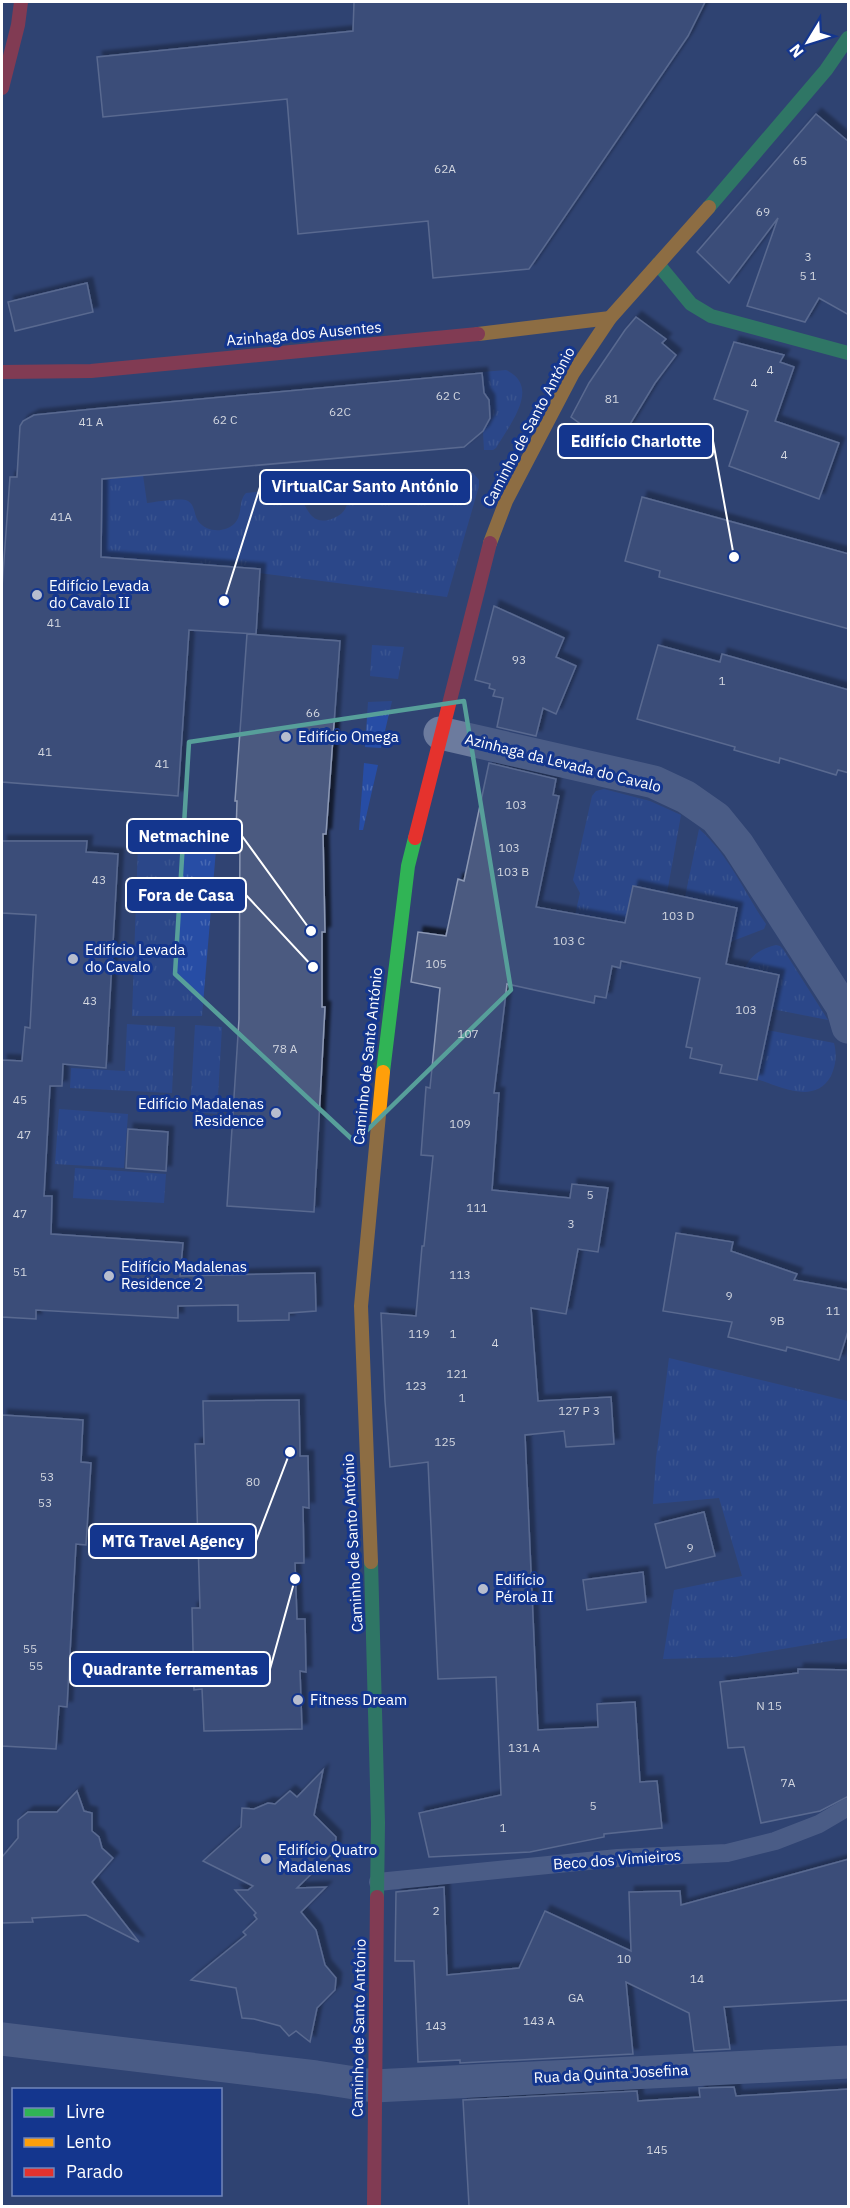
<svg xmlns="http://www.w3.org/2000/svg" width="850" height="2208" font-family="'IBM Plex Sans',sans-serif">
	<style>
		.grass { fill: url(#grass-tufts) }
		.building { fill: #4b5a80; stroke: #8c98b4; stroke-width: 1.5; filter: url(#shadow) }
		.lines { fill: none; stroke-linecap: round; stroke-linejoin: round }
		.lane { stroke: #6c7b9e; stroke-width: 18 }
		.street { stroke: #6c7b9e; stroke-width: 33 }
		.fast { stroke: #30b455; stroke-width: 14 }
		.slow { stroke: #ff9f0a; stroke-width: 14 }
		.jam { stroke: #e5322d; stroke-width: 14 }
		.marked { fill: none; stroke: #579f9a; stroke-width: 4.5; stroke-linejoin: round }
		.poi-dot { fill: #b7bdce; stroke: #14368e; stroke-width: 2 }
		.labels { text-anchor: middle; stroke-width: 6; stroke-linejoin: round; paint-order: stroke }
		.number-label { font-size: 12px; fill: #d2d6df }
		.street-label { font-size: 15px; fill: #fff; stroke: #14368e }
		.poi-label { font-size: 15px; fill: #fff; stroke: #14368e; text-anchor: start }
		.leader { fill: none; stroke: #fff; stroke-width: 2 }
		.callout-dot { fill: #fff; stroke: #14368e; stroke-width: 2 }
		.callout { fill: #14368e; stroke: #fff; stroke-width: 2 }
		.callout-label { font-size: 16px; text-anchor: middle; font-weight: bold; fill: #fff }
	</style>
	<defs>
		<pattern id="grass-tufts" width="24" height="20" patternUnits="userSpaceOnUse" patternTransform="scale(1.5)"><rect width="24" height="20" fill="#274da5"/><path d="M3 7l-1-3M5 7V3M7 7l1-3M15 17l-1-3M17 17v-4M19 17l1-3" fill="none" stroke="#4768b2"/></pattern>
		<filter id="shadow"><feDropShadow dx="5.5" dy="-5.5" stdDeviation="1.5" flood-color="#0009"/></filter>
	</defs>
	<rect width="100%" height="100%" fill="#304372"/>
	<g class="grass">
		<path d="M506,370C542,387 509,425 496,448L493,450H484L483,432L490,418L489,399L484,393L483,372Z"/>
		<path d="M152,404L158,474L143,475L147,503C156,502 181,497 188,501C195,505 194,515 198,521C207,533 225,533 235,523C243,514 238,501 246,493L291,489C308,497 305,530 334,518C347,513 349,502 349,490L357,484L473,473L479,480V486L447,597L259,573L101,557L102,479Z"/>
		<path d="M372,645L404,647L398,679L370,676Z"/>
		<path d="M392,701L381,748L365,747L368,702Z"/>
		<path d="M364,763L378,765L363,830H359Z"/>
		<path d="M604,789L650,801L681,815L667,893L633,886L624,931L575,915L580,893L573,880L592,796L596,791Z"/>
		<path d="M699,829C729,855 744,892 766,924L764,929L730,942L736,908L685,897Z"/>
		<path d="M217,838L202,1016H132L138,844Z"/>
		<path d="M776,945L780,946L783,949L828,1020L772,1009L779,975L745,968C752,954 761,949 776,945Z"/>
		<path d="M127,1024L175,1027L172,1093L70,1088L71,1068L125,1071Z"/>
		<path d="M195,1025L222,1027L217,1114L190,1112Z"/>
		<path d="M767,1030L834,1043C837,1055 836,1065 831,1076C815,1105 780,1087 757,1079Z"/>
		<path d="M59,1109L128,1114L124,1168L55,1164Z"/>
		<path d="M75,1168L166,1174L164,1203L73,1198Z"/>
		<path d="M669,1358L848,1401V1638L735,1657L663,1659L674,1590L742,1576L719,1498L653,1504L656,1458Z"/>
	</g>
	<g class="building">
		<path d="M354,2H705L688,36L529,269L433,278L428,221L298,234L287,99L103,117L97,57L353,31Z"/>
		<path d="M816,114L849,142V315L819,298L805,322L747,306L778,218L729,283L697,252Z"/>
		<path d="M87,283L93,312L15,331L8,302Z"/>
		<path d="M636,317L666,339L662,343L676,355L655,383L615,449L571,417L589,383L625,330Z"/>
		<path d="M734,342L784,355L780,362L794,367L775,421L839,443L819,499L729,466L748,411L714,399Z"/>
		<path d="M482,373L484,393L489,400L490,418L483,431L464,447L102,479L101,557L260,569L256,634L189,630L178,796L2,782V587L10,477H17L20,426L23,421L34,415L93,409Z"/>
		<path d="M642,497L849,554V629L659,577L660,571L625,561Z"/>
		<path d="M494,606L564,638L556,657L576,666L556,714L543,708L536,736L497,727L503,698L493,696L495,690L489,688L490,684L475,680Z"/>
		<path d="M247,634L340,641L326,834H323L325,932H322V1007H325L314,1212L227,1206L239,1019L240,836L236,835L237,801H235Z"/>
		<path d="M658,645L720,662L722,654L849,690V773L838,770L836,775L780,758L779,763L734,750L735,747L637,719Z"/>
		<path d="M489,763L556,779L553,795L559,796L536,907L625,923L633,886L737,908L726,964L779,975L757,1080L720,1073L722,1065L690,1058L692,1048L686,1047L700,978L621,961L620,968L612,966L606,998L595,996L594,1003L507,984L494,1093H499L492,1190L570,1198L572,1184L608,1188L598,1252L578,1249L566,1314L531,1308L538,1401L611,1397L614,1444L566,1447L564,1431L525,1435L538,1730L598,1727L597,1704L635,1702L640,1782L657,1781L662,1828L604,1834V1837L530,1852L429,1857L419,1813L501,1795L496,1677L438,1679L428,1462L390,1467L385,1401L381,1313L416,1316L422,1246H424L433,1156L421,1155L426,1087L430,1088L440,988L411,982L418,932L446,936L458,879L464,881Z"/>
		<path d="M2,841H87L86,852L118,854L106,1068L63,1064L62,1086H50L44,1196H52L51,1234L183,1243L180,1276L315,1273L316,1311L289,1313V1320L238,1321V1305L178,1306V1318L36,1310V1319L2,1317V1060L22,1061L25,1027L30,1028L36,915L2,913Z"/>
		<path d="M128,1129L168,1132L166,1171L126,1168Z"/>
		<path d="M676,1233L733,1242L731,1251L797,1274L794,1280L849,1290V1328L839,1360L787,1347L786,1351L728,1337L732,1322L663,1311Z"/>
		<path d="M299,1400L300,1456H308L309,1508L303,1507L304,1563H295L297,1619H305L306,1672L300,1671L302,1729L204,1731L202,1689L194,1690L192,1608H200L195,1444H204L203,1401Z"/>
		<path d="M2,1415L83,1420L81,1462L91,1463L86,1545L76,1544L67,1707L59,1706L56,1749L2,1746Z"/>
		<path d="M704,1512L715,1556L666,1568L655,1524Z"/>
		<path d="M643,1572L646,1602L587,1610L583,1580Z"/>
		<path d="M798,1669L849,1670V1796L820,1811L761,1823L744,1747L728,1748L720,1682L798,1673Z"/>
		<path d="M323,1770L314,1815L336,1837L335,1851L297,1888L326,1887L301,1912L316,1930L325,1965L336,1978L335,1990L317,2008L310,2042L296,2031L289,2036L280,2026L254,2019L242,2018L236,1988L191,1980L246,1935L243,1932L257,1919L254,1915L256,1913L235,1890H248L253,1886L203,1861L241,1827L242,1808L254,1809L268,1803L275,1804L290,1791L297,1797Z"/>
		<path d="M77,1791L84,1811L92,1813V1831L99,1837L102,1848L113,1858L92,1882L139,1942L86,1915L32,1918L33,1922L2,1923V1857L18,1838V1820L28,1812H57Z"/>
		<path d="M849,1859V2000L724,2007L730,2049L694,2051L689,2013L626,1982L633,2054L460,2063V2060L418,2062L414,1961H395L396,1892L444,1887L447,1975L519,1968L545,1911L631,1951L629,1892L680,1891L681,1905Z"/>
		<path d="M734,2087L736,2096L849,2089V2206H469L463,2100L637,2091L638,2101L700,2097L699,2088Z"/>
	</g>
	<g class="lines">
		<path class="lane" d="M378,1882L618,1858L727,1853L775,1841L819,1824L848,1807"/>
		<g class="street">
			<path d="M440,733L654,782L686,797L716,818L738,845L842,1006L848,1027"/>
			<path d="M2,2039L316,2077L374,2086L848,2062"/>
		</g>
		<g class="fast">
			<path d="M709,207L826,70L848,38"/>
			<path d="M658,264L691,304L711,316L848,353"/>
			<path d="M383,1072L408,866L415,838"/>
			<path d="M371,1562L378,1823L377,1897"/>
		</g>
		<g class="slow">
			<path d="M478,334L610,318"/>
			<path d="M490,543L506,501L573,373L610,318L709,207"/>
			<path d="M371,1562L361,1306L383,1072"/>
		</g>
		<g class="jam">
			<path d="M2,88L18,25L21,2"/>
			<path d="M2,372L91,371L478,334"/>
			<path d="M415,838L490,543"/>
			<path d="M374,2206L377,1897"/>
		</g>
	</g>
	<path d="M0 0H850V2208H0ZM464,701L511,990L355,1142L175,974L189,742Z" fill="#304372" fill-opacity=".55" fill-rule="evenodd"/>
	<path class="marked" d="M464,701L511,990L355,1142L175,974L189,742Z"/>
	<g class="poi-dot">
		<circle cx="37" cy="595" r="6"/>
		<circle cx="286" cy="737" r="6"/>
		<circle cx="73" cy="959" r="6"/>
		<circle cx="276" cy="1113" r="6"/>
		<circle cx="109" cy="1276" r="6"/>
		<circle cx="483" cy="1589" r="6"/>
		<circle cx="298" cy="1700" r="6"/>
		<circle cx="266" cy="1859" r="6"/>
	</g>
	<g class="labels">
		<g class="number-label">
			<text x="800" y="165">65</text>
			<text x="445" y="173">62A</text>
			<text x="763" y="216">69</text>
			<text x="808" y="261">3</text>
			<text x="808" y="280">5 1</text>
			<text x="770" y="374">4</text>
			<text x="754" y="387">4</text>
			<text x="448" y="400">62 C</text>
			<text x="612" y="403">81</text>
			<text x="340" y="416">62C</text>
			<text x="225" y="424">62 C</text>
			<text x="91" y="426">41 A</text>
			<text x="784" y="459">4</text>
			<text x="61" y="521">41A</text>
			<text x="54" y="627">41</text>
			<text x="519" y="664">93</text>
			<text x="722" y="685">1</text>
			<text x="313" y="717">66</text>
			<text x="45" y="756">41</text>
			<text x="162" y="768">41</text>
			<text x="516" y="809">103</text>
			<text x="509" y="852">103</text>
			<text x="513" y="876">103 B</text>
			<text x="99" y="884">43</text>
			<text x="678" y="920">103 D</text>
			<text x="569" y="945">103 C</text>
			<text x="436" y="968">105</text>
			<text x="90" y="1005">43</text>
			<text x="746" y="1014">103</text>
			<text x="468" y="1038">107</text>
			<text x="285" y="1053">78 A</text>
			<text x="20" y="1104">45</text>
			<text x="460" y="1128">109</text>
			<text x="24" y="1139">47</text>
			<text x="590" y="1199">5</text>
			<text x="477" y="1212">111</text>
			<text x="20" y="1218">47</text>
			<text x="571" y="1228">3</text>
			<text x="20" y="1276">51</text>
			<text x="460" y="1279">113</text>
			<text x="729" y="1300">9</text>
			<text x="833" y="1315">11</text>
			<text x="777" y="1325">9B</text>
			<text x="419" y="1338">119</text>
			<text x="453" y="1338">1</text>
			<text x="495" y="1347">4</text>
			<text x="457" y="1378">121</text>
			<text x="416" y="1390">123</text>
			<text x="462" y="1402">1</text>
			<text x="579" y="1415">127 P 3</text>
			<text x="445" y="1446">125</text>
			<text x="47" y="1481">53</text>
			<text x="253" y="1486">80</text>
			<text x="45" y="1507">53</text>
			<text x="690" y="1552">9</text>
			<text x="30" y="1653">55</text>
			<text x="36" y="1670">55</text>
			<text x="769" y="1710">N 15</text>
			<text x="524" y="1752">131 A</text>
			<text x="788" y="1787">7A</text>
			<text x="593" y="1810">5</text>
			<text x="503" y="1832">1</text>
			<text x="436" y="1915">2</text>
			<text x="624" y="1963">10</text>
			<text x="697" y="1983">14</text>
			<text x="576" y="2002">GA</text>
			<text x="539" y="2025">143 A</text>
			<text x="436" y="2030">143</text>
			<text x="657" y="2154">145</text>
		</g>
		<g class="street-label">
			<text transform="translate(304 334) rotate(-5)" y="5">Azinhaga dos Ausentes</text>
			<text transform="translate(529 427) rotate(-62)" y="5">Caminho de Santo António</text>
			<text transform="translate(563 763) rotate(14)" y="5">Azinhaga da Levada do Cavalo</text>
			<text transform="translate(368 1056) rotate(-84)" y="5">Caminho de Santo António</text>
			<text transform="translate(353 1543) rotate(-93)" y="5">Caminho de Santo António</text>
			<text transform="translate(617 1860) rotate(-4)" y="5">Beco dos Vimieiros</text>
			<text transform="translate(359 2028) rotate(-89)" y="5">Caminho de Santo António</text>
			<text transform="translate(611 2074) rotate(-3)" y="5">Rua da Quinta Josefina</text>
		</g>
		<g class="poi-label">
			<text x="49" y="591">Edifício Levada<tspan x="49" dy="17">do Cavalo II</tspan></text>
			<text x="298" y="742">Edifício Omega</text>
			<text x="85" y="955">Edifício Levada<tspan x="85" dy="17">do Cavalo</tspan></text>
			<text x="264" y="1109" text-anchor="end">Edifício Madalenas<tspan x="264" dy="17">Residence</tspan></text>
			<text x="121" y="1272">Edifício Madalenas<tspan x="121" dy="17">Residence 2</tspan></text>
			<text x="495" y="1585">Edifício<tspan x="495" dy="17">Pérola II</tspan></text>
			<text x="310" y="1705">Fitness Dream</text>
			<text x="278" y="1855">Edifício Quatro<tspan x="278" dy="17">Madalenas</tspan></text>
		</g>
	</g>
	<path class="leader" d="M734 557L713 441M224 601L260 487M311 931L242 836M313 967L246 895M290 1452L256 1541M295 1579L270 1669"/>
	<g class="callout-dot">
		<circle cx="734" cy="557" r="6"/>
		<circle cx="224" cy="601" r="6"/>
		<circle cx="311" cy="931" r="6"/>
		<circle cx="313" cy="967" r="6"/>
		<circle cx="290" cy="1452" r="6"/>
		<circle cx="295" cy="1579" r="6"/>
	</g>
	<g class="callout">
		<rect x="558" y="424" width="155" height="34" rx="6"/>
		<rect x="260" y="470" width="211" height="34" rx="6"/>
		<rect x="127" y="819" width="115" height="34" rx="6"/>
		<rect x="126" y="878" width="120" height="34" rx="6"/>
		<rect x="89" y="1524" width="167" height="34" rx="6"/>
		<rect x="70" y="1652" width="200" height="34" rx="6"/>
	</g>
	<g class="callout-label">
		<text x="636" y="447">Edifício Charlotte</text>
		<text x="365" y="492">VirtualCar Santo António</text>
		<text x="184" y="842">Netmachine</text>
		<text x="186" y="901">Fora de Casa</text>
		<text x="173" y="1547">MTG Travel Agency</text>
		<text x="170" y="1675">Quadrante ferramentas</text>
	</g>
	<rect width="850" height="2208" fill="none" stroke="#ffffff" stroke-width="6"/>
	<rect x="12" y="2088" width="210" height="108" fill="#14368e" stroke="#7286bb" stroke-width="1.5"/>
	<rect x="24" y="2108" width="30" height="9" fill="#30b455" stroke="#7286bb" stroke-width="1.5"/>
	<text x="66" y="2118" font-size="18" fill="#ffffff">Livre</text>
	<rect x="24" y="2138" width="30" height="9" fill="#ff9f0a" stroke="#7286bb" stroke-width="1.5"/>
	<text x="66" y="2148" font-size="18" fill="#ffffff">Lento</text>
	<rect x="24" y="2168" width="30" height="9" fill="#e5322d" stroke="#7286bb" stroke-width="1.5"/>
	<text x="66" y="2178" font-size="18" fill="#ffffff">Parado</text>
	<g transform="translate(808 42) rotate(232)" stroke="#14368e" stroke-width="4.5" paint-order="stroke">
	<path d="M0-4.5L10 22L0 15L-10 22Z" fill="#ffffff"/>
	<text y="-9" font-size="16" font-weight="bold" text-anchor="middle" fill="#ffffff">N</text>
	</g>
</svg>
